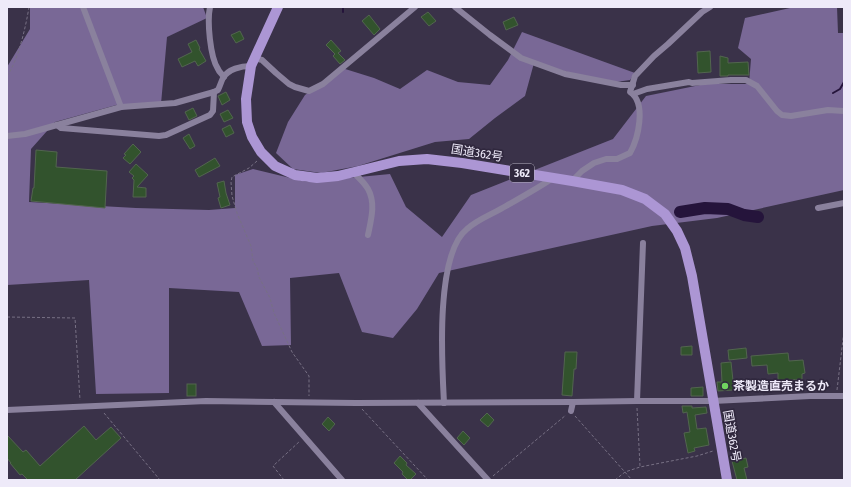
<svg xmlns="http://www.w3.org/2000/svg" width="851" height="487" font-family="'Fira Sans Condensed','Noto Sans JP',sans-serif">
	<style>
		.forest { fill: #796896 }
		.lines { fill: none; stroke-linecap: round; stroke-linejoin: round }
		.stream { stroke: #25143b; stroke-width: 2 }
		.river { stroke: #25143b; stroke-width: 12 }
		.building { fill: #32532d; stroke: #52654f }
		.path { stroke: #777084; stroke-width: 1; stroke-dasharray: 3 2; stroke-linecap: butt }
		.minor { stroke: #8a819d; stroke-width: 6 }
		.trunk { stroke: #ac96d4; stroke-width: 10 }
		.poi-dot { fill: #70d35f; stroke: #30283e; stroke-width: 1.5 }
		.labels { text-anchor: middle; stroke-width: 3.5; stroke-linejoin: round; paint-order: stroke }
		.shield { fill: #30283e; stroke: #b5b0c1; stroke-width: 1 }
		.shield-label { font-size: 11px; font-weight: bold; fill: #eeeaf9 }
		.street-label { font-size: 12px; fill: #eeeaf9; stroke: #30283e }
		.poi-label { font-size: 12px; font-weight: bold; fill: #eeeaf9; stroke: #30283e; text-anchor: start }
	</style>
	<rect width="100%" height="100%" fill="#3a3249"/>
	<g class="forest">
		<path d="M30,7H203L207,18L167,37L161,104H120L55,122L31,149L29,202L136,208L209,210L235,208V175L253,169L307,182L390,174L406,207L442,237L471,195L613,139L646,96L705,84H749L751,59L738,48L745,18L790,8V7H837L838,33H844V190L717,218L652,226L439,273L417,309L393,338L362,332L339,273L290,278L291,345L262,346L239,292L169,288V393L96,394L89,280L7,285V67L30,29Z"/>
		<path d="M522,32L635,73L630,80L609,83L534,63L525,96L495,118L469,139L435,142L358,166L321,173L293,169L276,153L288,122L305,95L342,68L374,78L400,89L427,70L458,82L490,85L508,60Z"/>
	</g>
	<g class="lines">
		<g class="stream">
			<path d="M343,12V7"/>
			<path d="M833,93L840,89L844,82"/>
		</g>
		<path class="river" d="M680,212L705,208L728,209L744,215L758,217"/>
	</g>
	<g class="building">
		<path d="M428,12L436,21L429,26L421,17Z"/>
		<path d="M369,15L380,29L374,35L362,21Z"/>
		<path d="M514,17L518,25L506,30L503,22Z"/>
		<path d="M240,31L244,39L236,43L231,35Z"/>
		<path d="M196,40L200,48L199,49L206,61L198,66L195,61L182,67L178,59L192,52L188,44Z"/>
		<path d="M331,40L341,51L338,53L345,60L340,64L333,56L335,54L326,45Z"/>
		<path d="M710,51L711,72L698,73L697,52Z"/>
		<path d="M720,56L728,58V63L748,62L749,75H728V76H720Z"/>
		<path d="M226,92L230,100L222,105L218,96Z"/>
		<path d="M193,108L197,116L189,120L185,112Z"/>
		<path d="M228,110L233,118L224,122L220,114Z"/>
		<path d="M230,125L234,133L226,137L222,129Z"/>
		<path d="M189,134L195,146L190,149L183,138Z"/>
		<path d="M133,144L141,152L130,164L123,158L126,155L124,154Z"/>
		<path d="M36,150L57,152L56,167L107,171L105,208L31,201L33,188H34Z"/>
		<path d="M215,158L220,166L199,177L195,170Z"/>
		<path d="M136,164L148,175L137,187L146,188V197H133L134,180L132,178L134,176L129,172Z"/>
		<path d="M224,181L226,193L230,205L221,208L218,198L220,197L217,183Z"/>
		<path d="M692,346V355H681V347Z"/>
		<path d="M746,348L747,358L729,360L728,350Z"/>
		<path d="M565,352H577L576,369H574L572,396L562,395Z"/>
		<path d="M788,353L789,361L803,360L805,373L802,374V379L778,381V373L768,374L767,365L752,366L751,356Z"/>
		<path d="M731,362L734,390L718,391L717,382H722L721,363Z"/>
		<rect x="187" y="384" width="9" height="12"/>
		<path d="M703,387V396H691V388Z"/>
		<path d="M682,406H692V408L706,407L707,413L695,415L697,429L706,428L709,445L694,448L695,451L688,453L684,433L690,432L687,412L683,413Z"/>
		<path d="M487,413L494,420L488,427L480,420Z"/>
		<path d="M729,415L732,428L725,429L723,416Z"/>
		<path d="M328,417L335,424L329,431L322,424Z"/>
		<path d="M84,426L96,440L111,427L121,438L75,480H28L22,474L20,475L10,463H11L7,458V435L23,452L26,450L40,466Z"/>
		<path d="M463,431L470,438L464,445L457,438Z"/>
		<path d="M400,456L407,463L406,465L416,474L410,480H408L402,474L403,472L394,463Z"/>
		<path d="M746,458L748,467L744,468L747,480H737L732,461Z"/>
	</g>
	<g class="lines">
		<g class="path">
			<path d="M7,76C18,61 26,26 29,7"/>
			<path d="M257,161L249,168L232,177L231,182L232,196L237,213L251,246L253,261L257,268L259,277L270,298L274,313L292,352L309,376V396"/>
			<path d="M7,317L75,318L80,400"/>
			<path d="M837,390L844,331"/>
			<path d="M637,408L640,466"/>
			<path d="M362,409L428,480"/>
			<path d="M104,413L160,480"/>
			<path d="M575,416L632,480"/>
			<path d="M493,476L566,415"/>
			<path d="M284,480L273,466L300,441"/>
			<path d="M615,480L625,472L640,467L697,456L713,451"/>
		</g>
		<g class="minor">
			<path d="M83,7L121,107"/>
			<path d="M210,7C207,21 210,57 218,69C219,72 222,74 224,77"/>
			<path d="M455,7L490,35L521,58L565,74L621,85H633"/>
			<path d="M254,58L262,60L276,73L289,84L295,87L309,91L323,84L415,7"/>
			<path d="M633,94L647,89L689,82L692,83L731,80H746L757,86L777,111L782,115L791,116L828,110L844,111"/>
			<path d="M57,125L61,128L159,136L166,135L210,115L213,111L214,92"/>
			<path d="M7,136L25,134L121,107L175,103L214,92L218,90C220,86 221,82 223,78C228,69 241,66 251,66"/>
			<path d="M353,172C358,177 364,182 368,189C376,203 371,220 368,235"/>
			<path d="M572,181L582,171L594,163L606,159H617L630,153C638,139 647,103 630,92L635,76L654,56L668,44L702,12L710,7"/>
			<path d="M818,208L844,203"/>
			<path d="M637,401L643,243"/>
			<path d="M274,402L342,480"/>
			<path d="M418,403L488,480"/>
			<path d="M444,403C442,365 435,254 467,229C478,219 493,214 506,206C522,197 538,188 553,178"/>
			<path d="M7,410L206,401L356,403L573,402L637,401H713L810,396H844"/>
			<path d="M571,411L573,402"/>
		</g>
		<path class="trunk" d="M278,7L251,66L246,99L247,122L252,137L261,152L275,166L295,175L317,178L338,176L399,161L427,159L462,163L572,181L622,190L645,199L665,214L677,231L685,248L692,276L727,480"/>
	</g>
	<circle class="poi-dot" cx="725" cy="386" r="4"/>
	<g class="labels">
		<rect class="shield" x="510" y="164" width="24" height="18" rx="3"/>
		<g class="shield-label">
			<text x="522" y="177">362</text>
		</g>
		<g class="street-label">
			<text transform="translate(477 153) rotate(9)" y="4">国道362号</text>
			<text transform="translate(732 436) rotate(80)" y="4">国道362号</text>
		</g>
		<g class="poi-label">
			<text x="733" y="390">茶製造直売まるか</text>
		</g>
	</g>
	<rect width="851" height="487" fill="none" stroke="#eeeaf9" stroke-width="16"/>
</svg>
